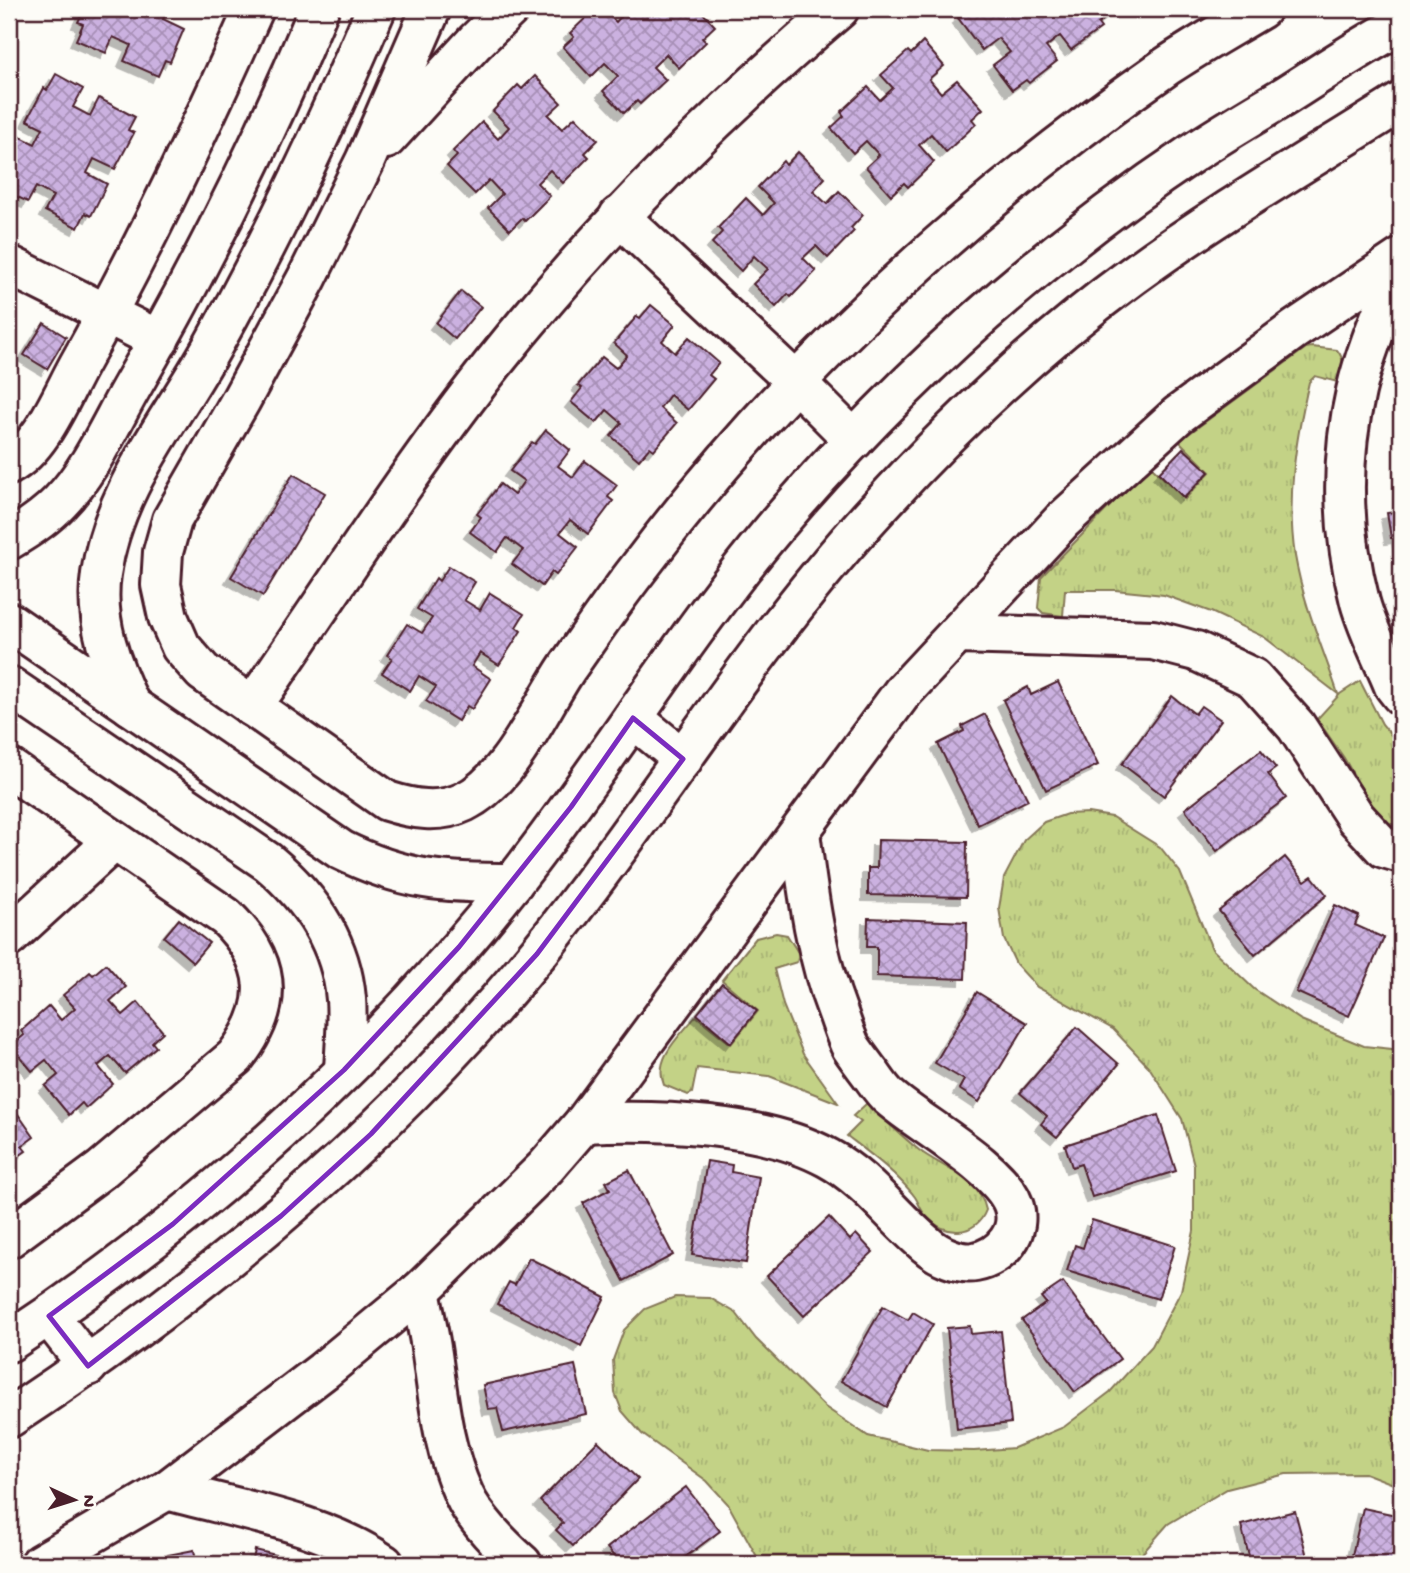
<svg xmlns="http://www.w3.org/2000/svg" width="1410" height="1573" font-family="'Gochi Hand',sans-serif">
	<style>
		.grass { fill: url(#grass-tufts); stroke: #867858; stroke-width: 2 }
		.building { fill: url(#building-cross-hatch); stroke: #4a1f2b; stroke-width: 2; filter: url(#shadow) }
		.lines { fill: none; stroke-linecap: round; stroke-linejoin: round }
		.minor-casing { stroke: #4a1f2b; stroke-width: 44 }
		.minor { stroke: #fdfcf7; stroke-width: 38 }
		.marked { fill: none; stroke: #7b2cbf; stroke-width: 5; stroke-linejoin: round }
	</style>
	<defs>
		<pattern id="grass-tufts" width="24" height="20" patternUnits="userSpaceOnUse" patternTransform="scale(1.75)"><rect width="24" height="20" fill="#c3d286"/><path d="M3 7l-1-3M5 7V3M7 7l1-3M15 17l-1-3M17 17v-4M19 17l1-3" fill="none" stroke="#a9b474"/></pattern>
		<pattern id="building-cross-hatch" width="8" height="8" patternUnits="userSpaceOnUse" patternTransform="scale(1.75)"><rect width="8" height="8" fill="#cbb1e0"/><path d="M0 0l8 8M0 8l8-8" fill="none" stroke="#a78fb6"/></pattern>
		<filter id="shadow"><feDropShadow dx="-6" dy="6" stdDeviation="0" flood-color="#0004"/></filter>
	</defs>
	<rect width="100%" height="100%" fill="#fdfcf7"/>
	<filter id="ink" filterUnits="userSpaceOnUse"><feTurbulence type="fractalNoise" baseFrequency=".0143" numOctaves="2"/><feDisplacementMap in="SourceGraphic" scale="14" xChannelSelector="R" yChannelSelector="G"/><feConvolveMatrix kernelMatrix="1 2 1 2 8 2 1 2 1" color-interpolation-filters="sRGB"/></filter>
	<g filter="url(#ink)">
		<g class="grass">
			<path d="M1312,347L1337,350C1345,359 1345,373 1338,382L1315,376L1309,382C1296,439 1286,497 1295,556C1303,603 1323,649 1338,694L1264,637L1211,612L1164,595L1115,590H1065L1063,616L1043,613L1038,608L1041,577L1150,465L1185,499L1210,472L1179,441L1306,348Z"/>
			<path d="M1360,681L1382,724L1401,747V828L1378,818L1344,758L1317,719L1340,694Z"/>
			<path d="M1088,813L1112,817L1160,847L1180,872L1212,949L1254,989L1301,1020L1364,1046L1401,1050V1487L1365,1473L1286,1474L1227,1489L1168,1524L1133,1564H761L728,1504L707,1481L642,1434L622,1411L615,1393L613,1360L624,1330L645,1309L675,1297L710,1298L736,1313L756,1339L825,1407L868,1436L928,1450L974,1451L1014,1448L1064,1427L1110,1392L1152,1346L1181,1291L1194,1231V1165L1182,1119L1149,1067L1113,1029L1037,987L1016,964L1004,939L999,908L1004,878L1024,840L1044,822L1067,814Z"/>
			<path d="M776,933L787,935L799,954L797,962L774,969L783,1005L803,1054L838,1103L769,1076L697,1068L692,1093L688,1095L664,1085C653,1058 680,1036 696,1016L731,1044L758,1011L722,980L756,938Z"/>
			<path d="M867,1103C884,1119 901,1136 919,1150C942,1168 980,1178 986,1210C976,1237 944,1237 926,1216C921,1211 919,1203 915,1197C910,1190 903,1183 897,1177C882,1162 864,1149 847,1136L861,1122L853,1116Z"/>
		</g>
		<g class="building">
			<path d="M84,9H168L163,19L184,29L170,62L165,60L158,76L124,61L131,45L113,37L106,53L76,40L83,24L78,22Z"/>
			<path d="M595,9H603L616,22L627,10L626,9H675L680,14L685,9H699L715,26L702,38L706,42L679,68L666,54L653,67L666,80L640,104L637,101L624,113L603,91L618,76L605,63L591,77L563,47L574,37L570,33Z"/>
			<path d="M971,9H1109L1112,13L1098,24L1101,28L1071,50L1060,36L1046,47L1057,61L1029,83L1026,80L1012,90L993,65L1010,52L998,38L982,50L958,18Z"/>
			<path d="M923,42L944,66L929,79L941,93L957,80L983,109L972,119L976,124L946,152L931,134L919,145L934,162L908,187L904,183L891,195L866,167L879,155L866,141L853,153L831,128L844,116L841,112L868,87L880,100L893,88L881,75L908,51L911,54Z"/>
			<path d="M56,74L83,89L73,107L90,116L99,98L135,117L128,130L134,133L115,169L94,159L87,173L107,184L91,216L85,213L78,228L45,211L53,196L36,187L28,202L9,193V155L19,136L35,144L43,128L27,120L44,88L47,90Z"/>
			<path d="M535,76L561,103L548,115L562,129L575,117L598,140L585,153L589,157L563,183L550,170L537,183L550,196L525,221L522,218L510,230L488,208L502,194L489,180L475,194L447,166L457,156L453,151L482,122L498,139L509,127L493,111L518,85L522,89Z"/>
			<path d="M798,152L825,178L813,191L827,204L839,191L863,215L851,228L854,231L828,258L816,246L803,258L816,271L791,297L788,294L776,307L753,284L768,269L754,256L741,271L712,243L722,232L718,228L746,198L763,215L774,203L758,187L783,161L786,165Z"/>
			<path d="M461,291L481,307L455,339L436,323Z"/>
			<path d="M651,305L675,325L662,341L675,353L689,337L719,363L709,375L714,379L688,410L670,395L660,408L677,423L654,450L650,447L639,460L611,436L622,423L607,410L596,423L571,402L582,388L578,385L602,357L616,368L627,355L614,343L637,316L640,318Z"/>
			<path d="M44,323L66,337L47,369L24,355Z"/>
			<path d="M546,430L570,450L558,466L573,477L585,461L617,485L608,497L613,501L588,534L570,520L560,533L578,547L556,575L552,572L542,586L512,564L523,550L507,538L497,552L470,532L481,517L477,514L500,484L514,495L524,481L510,471L532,442L535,444Z"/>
			<path d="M1183,448L1209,472L1184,498L1159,473Z"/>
			<path d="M293,474L325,493L263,596L231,577Z"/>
			<path d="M1401,511V556L1398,537L1391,538L1387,513Z"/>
			<path d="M449,566L475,582L464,600L480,610L490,593L524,614L516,627L521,631L499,665L480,653L472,666L491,679L472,709L467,706L458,721L426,701L436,687L419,676L410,691L382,673L392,658L387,655L407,624L422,633L432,618L417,609L436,578L439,581Z"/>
			<path d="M1058,682L1098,765L1046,790L1003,700L1028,687L1031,695Z"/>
			<path d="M1172,696L1195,714L1201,706L1221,720L1164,796L1122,764Z"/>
			<path d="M985,714L1028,800L978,825L938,744L964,731L962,726Z"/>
			<path d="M1261,750L1276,768L1268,774L1286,798L1217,851L1185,809Z"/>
			<path d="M878,840L967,842L966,897L868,895V868H877Z"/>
			<path d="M1285,857L1305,881L1312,876L1327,895L1255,955L1219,911Z"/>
			<path d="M1335,905L1359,916L1355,925L1384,938L1349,1016L1296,992Z"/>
			<path d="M868,918L967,922L965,979L877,976V947H867Z"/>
			<path d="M179,919L209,943L193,962L164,937Z"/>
			<path d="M106,964L126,987L110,1001L123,1015L138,1002L163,1032L152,1042L156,1047L125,1073L110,1056L98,1066L113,1084L86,1108L82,1103L69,1115L45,1086L58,1075L46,1060L32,1071L11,1046L24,1035L21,1031L49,1006L61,1020L75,1008L63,995L90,972L93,975Z"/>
			<path d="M722,983L757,1011L731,1043L697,1014Z"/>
			<path d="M977,992L1027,1023L979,1102L959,1089L964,1080L935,1063Z"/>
			<path d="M1077,1027L1119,1064L1057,1137L1041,1124L1047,1116L1020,1093Z"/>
			<path d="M11,1104L34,1137L22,1146L26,1151L9,1163Z"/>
			<path d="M1158,1115L1176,1171L1092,1197L1081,1164L1072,1167L1065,1145Z"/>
			<path d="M707,1161L732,1165L731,1172L759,1177L746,1263L692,1255Z"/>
			<path d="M629,1170L673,1255L624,1281L583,1203L610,1189L606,1182Z"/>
			<path d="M829,1217L850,1240L856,1234L873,1252L804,1316L767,1276Z"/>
			<path d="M1092,1220L1175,1246L1158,1299L1067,1271L1075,1245L1083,1248Z"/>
			<path d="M529,1258L605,1297L581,1346L497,1304L509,1282L515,1285Z"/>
			<path d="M1063,1282L1120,1359L1075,1392L1022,1320L1046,1303L1041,1297Z"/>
			<path d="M883,1306L908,1320L913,1312L933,1324L887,1407L841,1381Z"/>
			<path d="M970,1326L971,1334L1001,1331L1011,1423L957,1429L947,1328Z"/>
			<path d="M575,1365L586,1414L503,1432L497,1408L488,1409L483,1385Z"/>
			<path d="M598,1441L638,1479L573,1546L556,1530L563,1523L540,1501Z"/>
			<path d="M686,1487L720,1531L676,1564H620L607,1548Z"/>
			<path d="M1363,1508L1401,1516V1564H1350Z"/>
			<path d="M1295,1511L1309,1564H1251L1241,1525Z"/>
			<path d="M194,1550L197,1564H162L169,1563L168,1555Z"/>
			<path d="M255,1550L280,1556L279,1564H252Z"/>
		</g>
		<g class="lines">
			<defs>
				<g id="minor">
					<path d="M431,9L365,161L307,278L241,400L172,520L163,552L161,585L168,617L181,647L203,672L387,801C412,809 439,814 464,802C510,780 539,710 567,668C590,635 613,601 638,569C785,373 966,206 1167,66C1197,46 1229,28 1261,9"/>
					<path d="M386,139L475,42L509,9"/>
					<path d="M619,216L796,382L854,440"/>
					<path d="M9,265L159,340"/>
					<path d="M1401,265C1385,306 1366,348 1356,391C1340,460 1342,533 1360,602C1368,631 1383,659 1394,686L1401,695"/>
					<path d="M9,465C41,448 61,397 78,366C143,250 200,130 254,9"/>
					<path d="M9,540C28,529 45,518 60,502C90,471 109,427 130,390C201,267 265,139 319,9"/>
					<path d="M9,622L341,850C404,881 444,883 513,883"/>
					<path d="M957,634L1153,640L1196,651L1253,678L1296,726L1356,818L1384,848L1401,853"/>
					<path d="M9,686L268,862C311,898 341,942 346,999C348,1022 345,1047 344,1070"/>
					<path d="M131,706C111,665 94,620 101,574C113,488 171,421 212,347C273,238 327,124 376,9"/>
					<path d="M252,707C331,593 406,474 492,365C596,234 712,117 839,9"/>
					<path d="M633,718L683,759"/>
					<path d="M9,768L226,917C272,962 275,1006 235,1057L101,1170L9,1238"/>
					<path d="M9,937L114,841"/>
					<path d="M584,1123C655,1119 765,1123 828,1158C867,1179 893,1217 927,1245C938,1255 960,1265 975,1262C1002,1257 1023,1231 1013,1204C1000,1168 921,1125 890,1098C882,1091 876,1081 870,1073C864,1065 857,1056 851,1047C846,1037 842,1024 838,1013C815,954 808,894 800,832"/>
					<path d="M420,1291C424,1312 429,1333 432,1354C439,1403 443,1449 464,1495C474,1518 503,1547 522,1564"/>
					<path d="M49,1316L88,1366"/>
					<path d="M9,1342C200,1217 375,1059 516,879C610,759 688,627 788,512C906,376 1044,252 1194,152C1224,132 1255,114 1285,96C1323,72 1361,46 1401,25"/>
					<path d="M9,1418C206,1288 389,1136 539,952C653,811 746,654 868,519C947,431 1036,346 1132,276C1218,213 1311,159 1401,102"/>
					<path d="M167,1490C240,1510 321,1522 384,1564"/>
					<path d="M40,1564L167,1490L323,1371L420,1291L546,1167L584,1123L902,693L1062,521L1178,415L1294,330L1401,258"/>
				</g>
			</defs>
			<use href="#minor" class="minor-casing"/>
			<use href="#minor" class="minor"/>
		</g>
	</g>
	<path class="marked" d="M633,718L683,759L537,954L371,1134L281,1216L88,1366L49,1316L173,1224L344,1070L459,947L571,807Z"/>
	<rect width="1410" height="1573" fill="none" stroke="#fdfcf7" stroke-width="35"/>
	<rect x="18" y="18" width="1375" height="1538" fill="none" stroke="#4a1f2b" stroke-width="2.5" filter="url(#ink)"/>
	<g transform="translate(74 1500) rotate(94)" stroke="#fdfcf7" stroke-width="5" paint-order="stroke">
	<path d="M0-5L12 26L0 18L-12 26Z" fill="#4a1f2b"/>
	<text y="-10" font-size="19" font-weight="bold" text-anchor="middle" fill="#4a1f2b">N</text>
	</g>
</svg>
